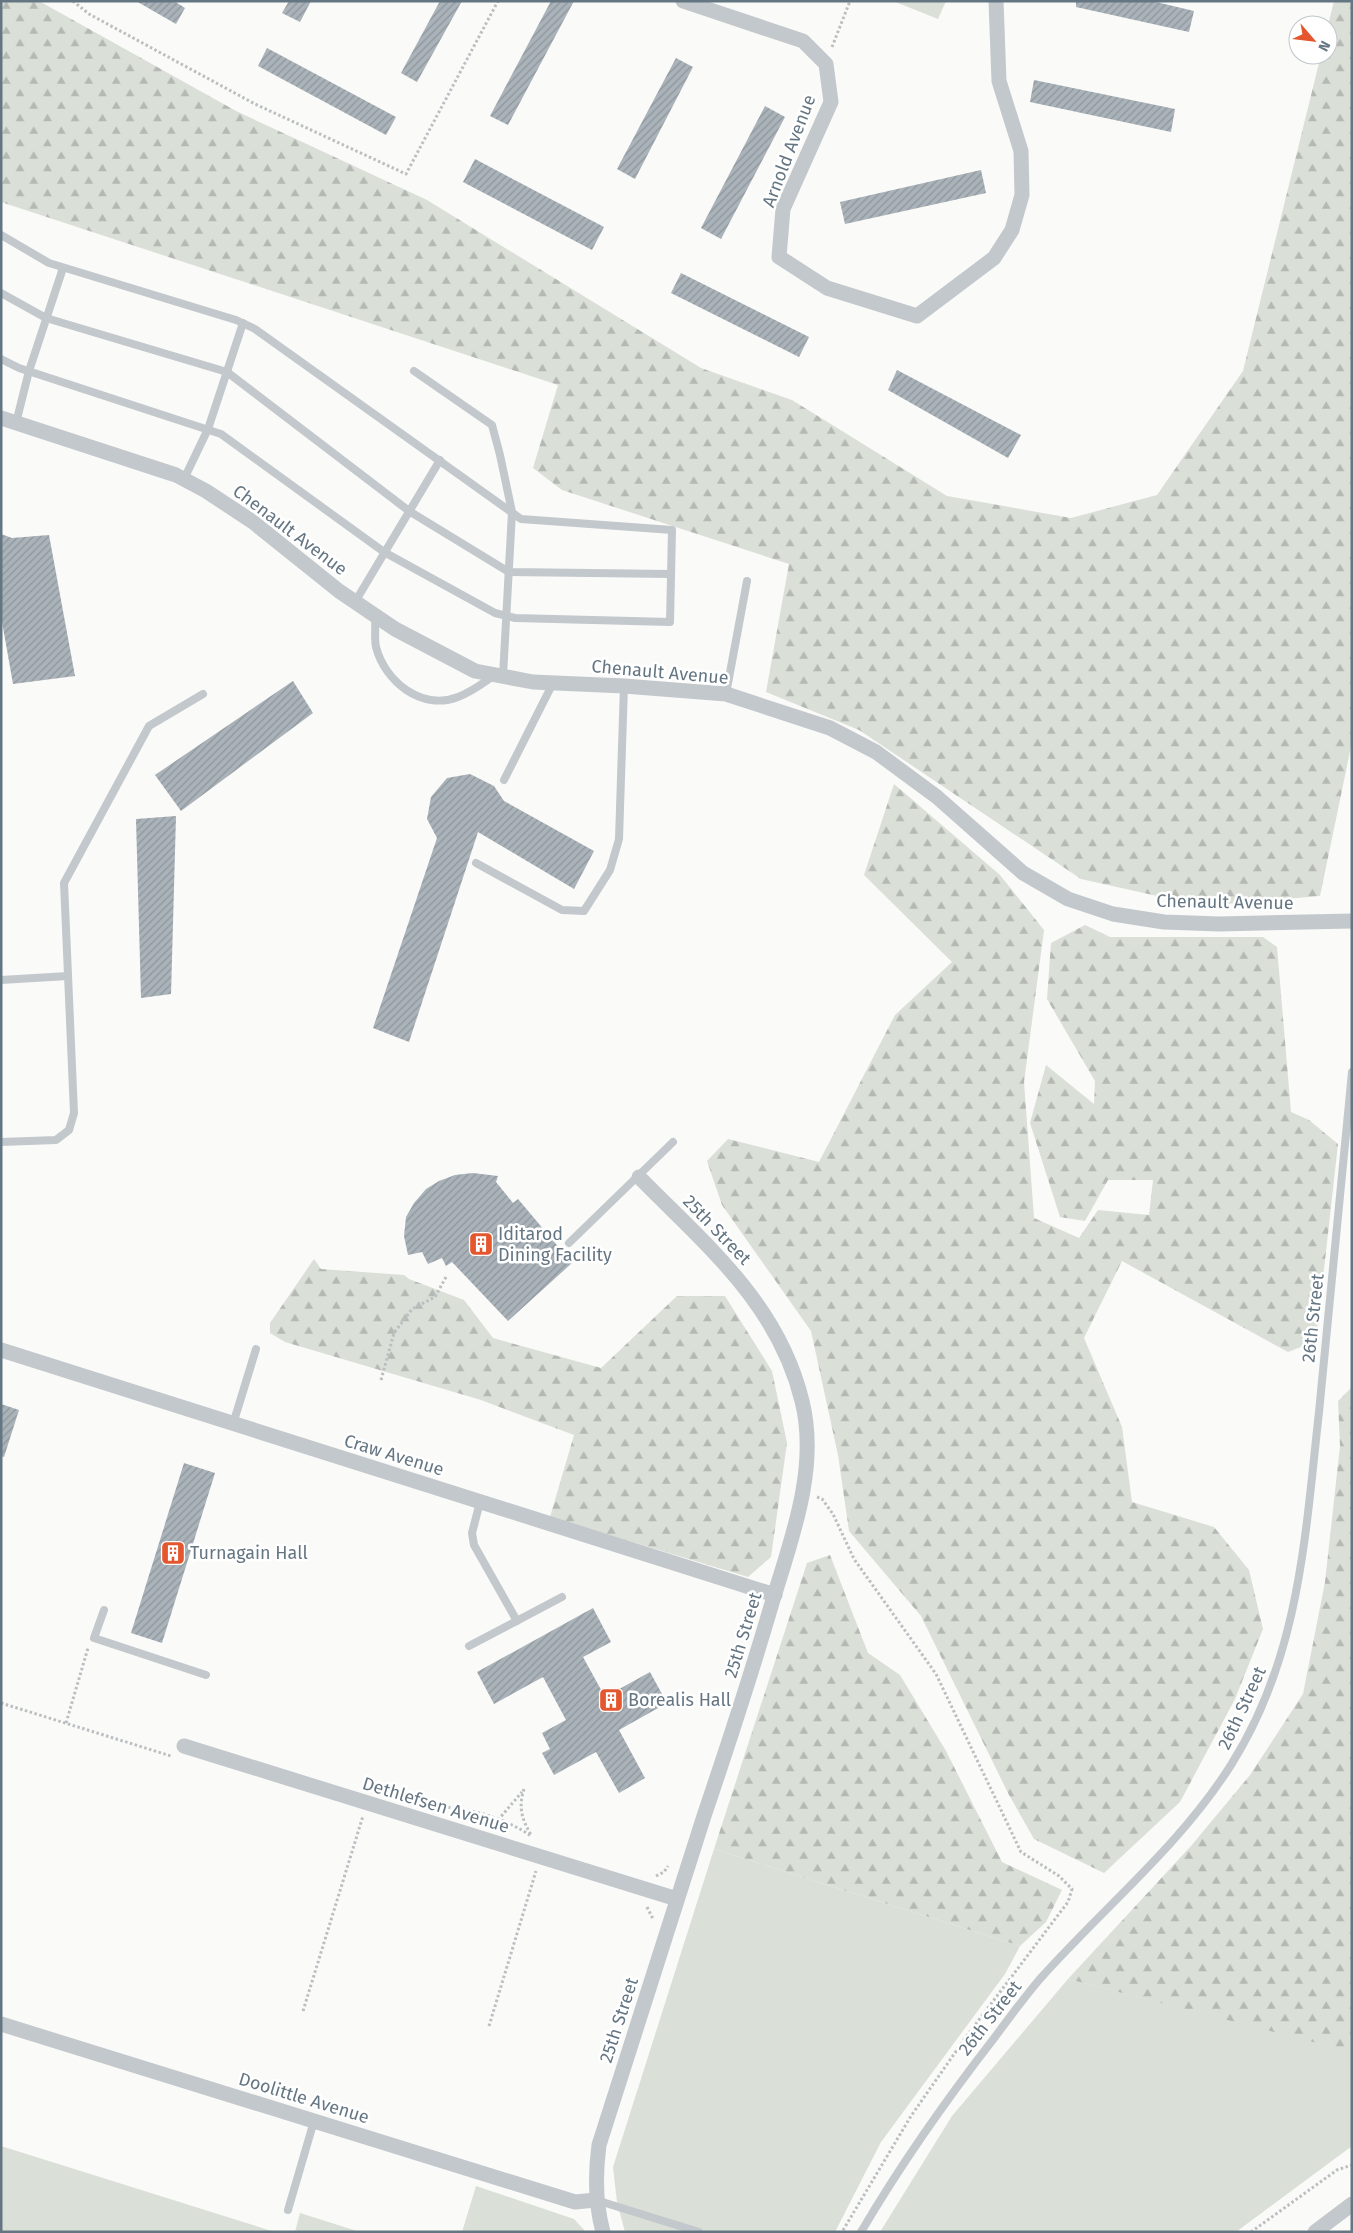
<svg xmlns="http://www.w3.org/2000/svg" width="1353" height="2233" font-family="'Fira Sans',sans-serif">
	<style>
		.grass { fill: #dadfd7 }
		.forest { fill: url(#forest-firs) }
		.building { fill: url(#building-hatch) }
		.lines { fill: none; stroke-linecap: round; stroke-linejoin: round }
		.path { stroke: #bbbfc2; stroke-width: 3; stroke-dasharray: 2.5 2.5; stroke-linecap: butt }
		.lane { stroke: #c3c8cc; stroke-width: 8 }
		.street { stroke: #c3c8cc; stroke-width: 15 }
		.labels { text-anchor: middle; stroke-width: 5; stroke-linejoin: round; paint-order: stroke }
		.street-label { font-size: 18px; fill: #657683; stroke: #fff }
		.poi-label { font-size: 18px; fill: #657683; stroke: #fff; text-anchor: start }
	</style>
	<defs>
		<pattern id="forest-firs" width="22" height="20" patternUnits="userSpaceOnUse" patternTransform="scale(1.25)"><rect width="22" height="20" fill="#dadfd7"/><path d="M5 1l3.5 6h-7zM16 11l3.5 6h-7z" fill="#b4b9b4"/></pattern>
		<pattern id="building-hatch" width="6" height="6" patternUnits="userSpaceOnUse" patternTransform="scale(1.25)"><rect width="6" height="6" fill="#aab3b9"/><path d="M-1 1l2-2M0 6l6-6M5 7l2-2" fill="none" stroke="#8e969c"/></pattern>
	</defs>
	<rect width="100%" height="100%" fill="#fafaf8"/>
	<g class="grass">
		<path d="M893,1H946L938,19Z"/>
		<path d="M714,1849L1020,1946L1005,1974L881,2142L835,2232H625L617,2202L613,2167Z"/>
		<path d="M1068,1979L1349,2050L1352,2052V2146L1236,2232H880L952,2116Z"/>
		<path d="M1,2146L275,2232H1Z"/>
		<path d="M476,2186L574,2219L586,2232H462Z"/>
		<path d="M300,2213L360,2232H295Z"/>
	</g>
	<g class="forest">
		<path d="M1,1H39L236,111L427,200L701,368L792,400L947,496L1071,518L1157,495L1243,371L1321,55H1328V25L1334,1H1352V742L1320,896L1202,906L1081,879L859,730L766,692L789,564L562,490L533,468L558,385L1,202Z"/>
		<path d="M894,784L1000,875L1044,930L1024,1082L1034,1218L1079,1238L1098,1210L1149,1215L1153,1180H1108L1085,1221L1060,1217L1030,1123L1046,1065L1094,1104L1095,1081L1047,999L1051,943L1085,925L1110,937H1263L1277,947L1291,1112L1309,1120L1338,1144L1316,1341L1288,1352L1122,1261L1084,1338L1122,1427L1132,1502L1214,1527L1249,1570L1263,1629L1235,1699L1180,1802L1104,1873L1034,1839L1009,1795L921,1616L849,1531L838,1455L811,1331L722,1205L707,1161L728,1139L819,1162L895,1015L952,962L864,875Z"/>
		<path d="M314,1259L321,1269L404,1275L409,1279L464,1300L493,1338L601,1368L677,1296H725L772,1371L787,1443L771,1557L748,1577L550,1517L574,1435L481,1400L285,1342L270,1333V1323Z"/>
		<path d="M1352,1387V2052L1068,1979L1191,1846L1250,1775L1303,1694L1325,1582L1340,1446L1338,1401Z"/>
		<path d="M830,1555L868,1653L900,1675L946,1751L1002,1862L1062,1890L1046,1922L1020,1946L714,1849L807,1563Z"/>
	</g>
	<g class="building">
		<path d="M136,1H174L185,8L176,24Z"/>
		<path d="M289,1H311L300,22L282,13Z"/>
		<path d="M440,1H462L417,82L401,73Z"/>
		<path d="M551,1H574L508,125L490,116Z"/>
		<path d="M1076,1H1152L1194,11L1189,32L1076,7Z"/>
		<path d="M267,48L396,117L386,135L258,66Z"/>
		<path d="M676,58L693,67L635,179L617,169Z"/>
		<path d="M1034,80L1175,109L1171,132L1030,102Z"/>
		<path d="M765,106L785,117L721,239L701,228Z"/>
		<path d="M475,159L604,227L592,250L463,182Z"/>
		<path d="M981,170L986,193L845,224L840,202Z"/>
		<path d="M681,273L809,337L799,357L671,293Z"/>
		<path d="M897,370L1021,435L1008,458L888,390Z"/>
		<path d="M1,534L12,538L49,535L75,676L13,684L1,616Z"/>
		<path d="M293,681L313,713L181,811L155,775Z"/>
		<path d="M470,774L494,786L504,801L594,851L574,889L478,832L409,1042L373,1028L437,838L427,819L431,797L447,778Z"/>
		<path d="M176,816L171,994L141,998L136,819Z"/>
		<path d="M473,1173L498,1176L496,1182L513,1203L518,1199L572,1263L508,1321L452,1262L446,1266L442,1258L428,1264L422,1252L408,1255L404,1236L406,1217L414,1203L426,1189L439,1181L455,1175Z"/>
		<path d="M1,1404L19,1410L4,1457L1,1456Z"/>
		<path d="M184,1463L215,1473L162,1643L131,1633Z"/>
		<path d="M593,1608L611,1642L583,1657L605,1697L650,1672L667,1703L619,1730L645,1778L619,1793L596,1752L554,1775L542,1753L550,1749L542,1733L566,1720L543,1677L494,1704L477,1672Z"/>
	</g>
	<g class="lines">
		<g class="path">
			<path d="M73,1L89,14L255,104L406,174L498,1"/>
			<path d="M832,47L850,1"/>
			<path d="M381,1380L394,1333L412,1309L435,1297L446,1277"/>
			<path d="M817,1497L822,1499L833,1514L854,1559L936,1674L1021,1852L1059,1876L1072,1889L1068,1902L966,2037L911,2116L842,2232"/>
			<path d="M1,1703L171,1756"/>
			<path d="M66,1723L88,1648"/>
			<path d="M524,1789C518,1808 522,1819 531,1835"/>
			<path d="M438,1807C466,1806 509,1820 531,1836"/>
			<path d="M498,1820L522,1792"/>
			<path d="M656,1876L664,1872L668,1866"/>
			<path d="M647,1907L653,1919"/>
			<path d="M303,2011L363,1816"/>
			<path d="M489,2026L536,1871"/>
			<path d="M1251,2232L1337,2170L1352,2165"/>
		</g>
		<g class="lane">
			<path d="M1,235L49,263L236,320L255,329L521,519L672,530L670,622L515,618L495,613L384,552L221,434L19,368L1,359"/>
			<path d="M1,293L46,318L227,372L409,511L509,572L671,574"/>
			<path d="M414,371L492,425L500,455L512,512L503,676"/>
			<path d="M16,423L29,371L63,268"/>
			<path d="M184,479L208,429L243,323"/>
			<path d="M355,602L440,460"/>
			<path d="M375,616C376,625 374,638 376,647C385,682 422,711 458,697C472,692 483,683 495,675"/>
			<path d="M726,694L747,581"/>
			<path d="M504,780L553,683"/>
			<path d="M476,863L562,910L584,911L610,870L619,839L624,686"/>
			<path d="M1,980L68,976"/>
			<path d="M1,1142L56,1140L69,1130L74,1113L64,883L149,726L203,694"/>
			<path d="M569,1243L673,1142"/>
			<path d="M233,1424L256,1349"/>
			<path d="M480,1502L472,1533L474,1545L517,1621"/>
			<path d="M104,1610L94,1638L206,1675"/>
			<path d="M469,1646L562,1597"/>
			<path d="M596,2200L699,2232"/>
			<path d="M288,2210L314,2121"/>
			<path d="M861,2232C901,2164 946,2100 995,2037C1009,2018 1024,1998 1039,1980C1103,1908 1179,1847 1231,1765C1300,1656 1305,1536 1319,1412C1331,1298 1341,1185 1352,1072"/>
		</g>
		<g class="street">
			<path d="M683,1L803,41L826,64L831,102L783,209L779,257L827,288L917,316L994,258L1012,230L1022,195L1021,151L999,81L996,1"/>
			<path d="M1,418L176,475L206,491L253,522L339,591L395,629L475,671L533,682L624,686L726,694L830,728L876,752L937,797L1023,873L1068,899L1113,914L1164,922L1219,924L1352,921"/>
			<path d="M1,1350L775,1595"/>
			<path d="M184,1746L677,1899"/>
			<path d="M1,2024L575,2202L596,2200"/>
			<path d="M603,2232C595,2203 595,2175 599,2145C634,2036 668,1926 704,1816C728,1745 751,1675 772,1603C791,1540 819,1468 802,1401C778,1303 706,1245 639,1177"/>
			<path d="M1315,2232L1352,2204"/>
		</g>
	</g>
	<defs>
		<symbol id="building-square" viewBox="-11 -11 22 22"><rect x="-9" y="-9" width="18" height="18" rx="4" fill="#e4572e" stroke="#fff"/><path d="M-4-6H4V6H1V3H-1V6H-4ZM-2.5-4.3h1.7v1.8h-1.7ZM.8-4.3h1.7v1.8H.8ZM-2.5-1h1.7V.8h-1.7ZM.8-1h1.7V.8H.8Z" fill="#fff"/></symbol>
	</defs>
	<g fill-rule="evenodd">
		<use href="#building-square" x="467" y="1230" width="28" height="28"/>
		<use href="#building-square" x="159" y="1539" width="28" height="28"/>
		<use href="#building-square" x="597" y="1686" width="28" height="28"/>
	</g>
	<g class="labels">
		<g class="street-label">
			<text transform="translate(789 151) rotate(-69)" y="6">Arnold Avenue</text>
			<text transform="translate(290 530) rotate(37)" y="6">Chenault Avenue</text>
			<text transform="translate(660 672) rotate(5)" y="6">Chenault Avenue</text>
			<text transform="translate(1225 902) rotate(1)" y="6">Chenault Avenue</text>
			<text transform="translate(717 1230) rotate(46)" y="6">25th Street</text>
			<text transform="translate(1313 1318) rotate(-84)" y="6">26th Street</text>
			<text transform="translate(394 1455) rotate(17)" y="6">Craw Avenue</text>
			<text transform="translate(743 1635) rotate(-73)" y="6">25th Street</text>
			<text transform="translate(1242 1708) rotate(-65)" y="6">26th Street</text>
			<text transform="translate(436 1805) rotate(17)" y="6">Dethlefsen Avenue</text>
			<text transform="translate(990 2018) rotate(-52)" y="6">26th Street</text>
			<text transform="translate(619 2020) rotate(-72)" y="6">25th Street</text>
			<text transform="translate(304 2098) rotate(17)" y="6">Doolittle Avenue</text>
		</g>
		<g class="poi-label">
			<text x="498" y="1240">Iditarod<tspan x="498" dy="21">Dining Facility</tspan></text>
			<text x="190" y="1559">Turnagain Hall</text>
			<text x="628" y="1706">Borealis Hall</text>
		</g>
	</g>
	<rect width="1353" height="2233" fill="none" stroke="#657683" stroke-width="5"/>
	<g transform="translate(1313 40) rotate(118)"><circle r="24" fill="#ffffff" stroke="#c1c8cd"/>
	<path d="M0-4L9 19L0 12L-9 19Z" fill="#e4572e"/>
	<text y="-8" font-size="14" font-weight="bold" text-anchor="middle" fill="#657683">N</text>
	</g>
</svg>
